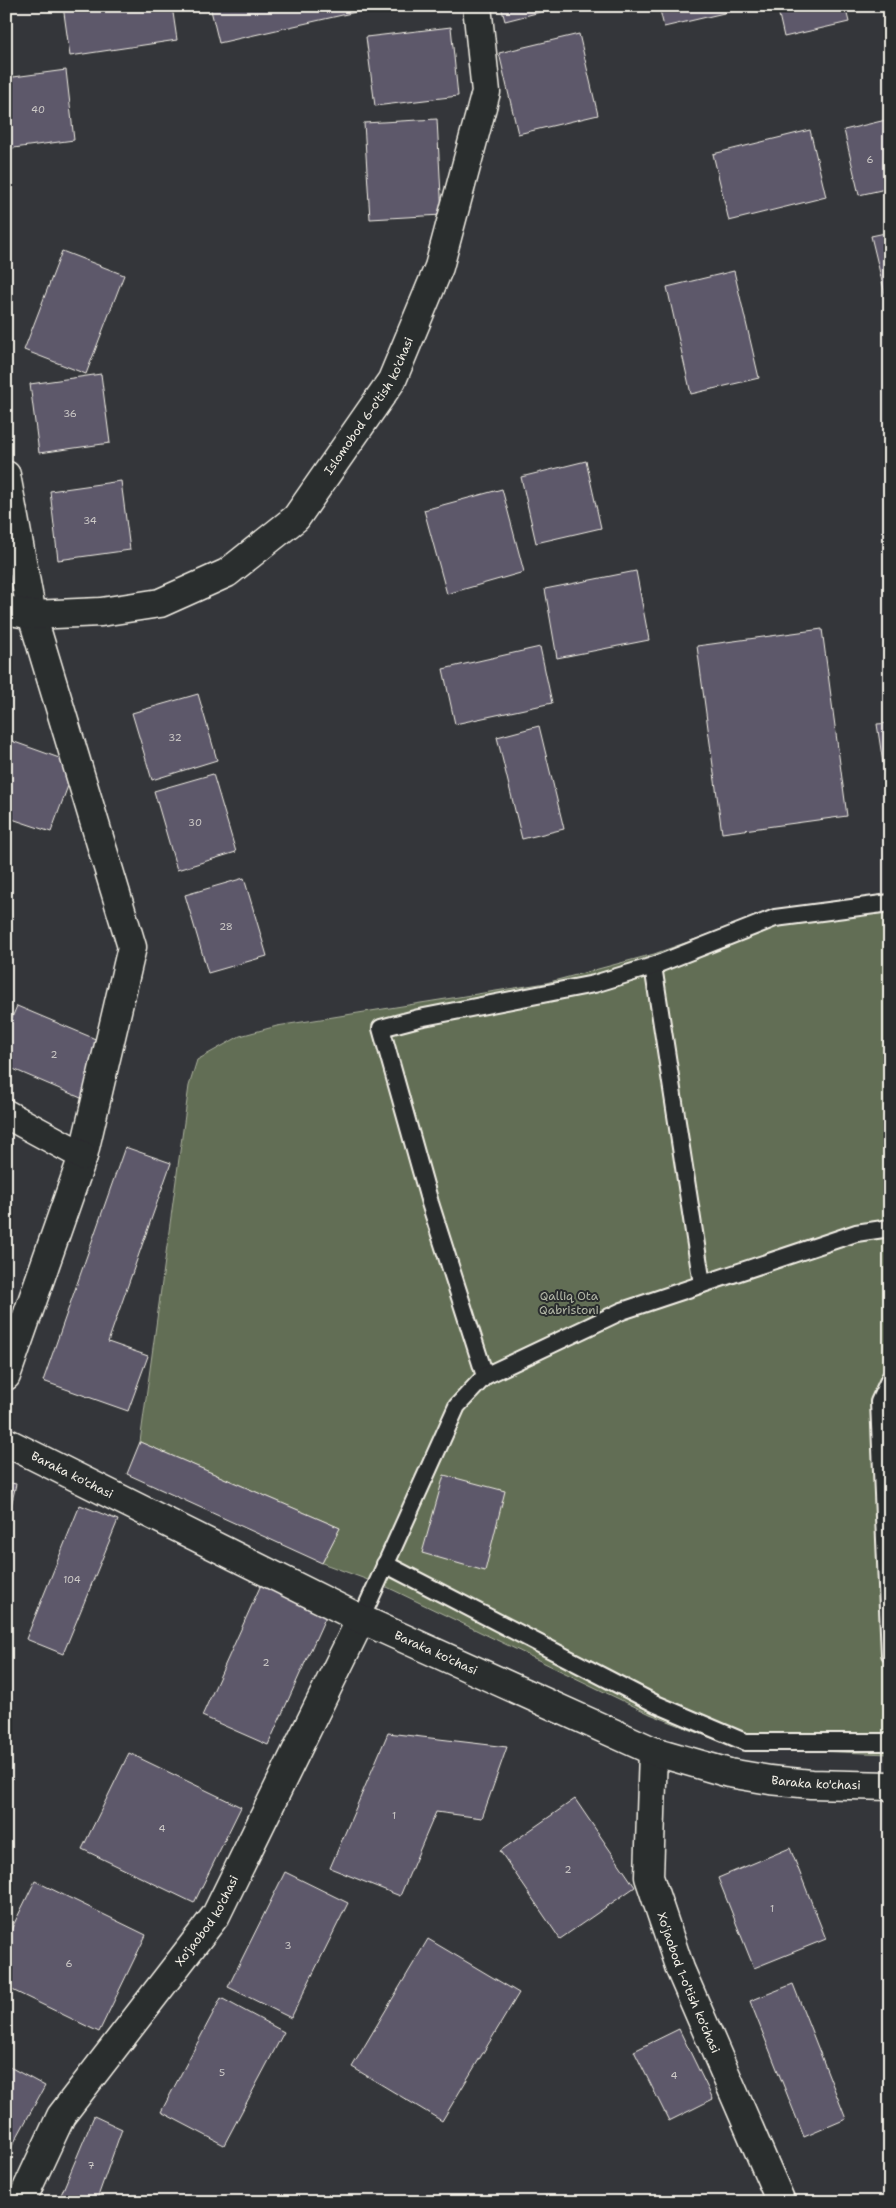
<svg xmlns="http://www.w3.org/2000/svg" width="896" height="2208" font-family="'Shantell Sans',sans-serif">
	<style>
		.green { fill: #626e55; stroke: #abb09e }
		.building { fill: #5d586a; stroke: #f4f1e8 }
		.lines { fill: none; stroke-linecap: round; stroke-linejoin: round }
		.service-casing { stroke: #f4f1e8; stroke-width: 20 }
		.minor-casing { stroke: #f4f1e8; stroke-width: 31 }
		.secondary-casing { stroke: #f4f1e8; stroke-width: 31 }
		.service { stroke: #2a2d2e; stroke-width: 16 }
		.minor { stroke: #2a2d2e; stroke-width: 28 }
		.secondary { stroke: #2a2d2e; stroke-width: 28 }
		.labels { text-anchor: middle; stroke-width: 4; stroke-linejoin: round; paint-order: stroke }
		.number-label { font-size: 10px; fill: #cecbc8 }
		.street-label { font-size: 12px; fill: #f4f1e8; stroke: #2a2d2e }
		.park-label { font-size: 12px; fill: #b2b6a6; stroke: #2a2d2e }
	</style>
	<rect width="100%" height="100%" fill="#34363a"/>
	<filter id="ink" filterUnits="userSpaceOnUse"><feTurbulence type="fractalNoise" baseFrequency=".02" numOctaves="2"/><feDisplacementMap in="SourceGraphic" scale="10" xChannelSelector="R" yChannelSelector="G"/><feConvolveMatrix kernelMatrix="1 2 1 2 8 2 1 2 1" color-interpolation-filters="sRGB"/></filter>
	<g filter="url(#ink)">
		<path class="green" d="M890,894V1754L737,1748L650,1714L387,1587L322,1563L340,1528L140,1442L189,1086L197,1060L240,1036L277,1026L546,983L654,954L774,911Z"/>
		<g class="building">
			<path d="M63,6H172L177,40L70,56Z"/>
			<path d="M210,6H382L219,43Z"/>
			<path d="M501,6H564L505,21Z"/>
			<path d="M659,6H754L664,27Z"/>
			<path d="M777,6H845L849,22L784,37Z"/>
			<path d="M451,27L458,96L375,106L366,37Z"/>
			<path d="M579,34L598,115L518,134L499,53Z"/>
			<path d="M66,70L74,140L6,149V78Z"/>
			<path d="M437,119L442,215L370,219L364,123Z"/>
			<path d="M890,119V188L859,195L844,130Z"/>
			<path d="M810,130L826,197L729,221L713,154Z"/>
			<path d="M890,232V302H887L871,236Z"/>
			<path d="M62,251L124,275L86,374L24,350Z"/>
			<path d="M734,271L759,378L691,394L667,287Z"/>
			<path d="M101,374L110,443L39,453L30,384Z"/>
			<path d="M586,461L601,528L536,543L521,477Z"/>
			<path d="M121,481L130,550L58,560L50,491Z"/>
			<path d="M502,489L524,572L447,594L424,510Z"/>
			<path d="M636,571L649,640L557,658L545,589Z"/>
			<path d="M822,629L847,816L722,833L697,646Z"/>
			<path d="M540,647L552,703L455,724L443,669Z"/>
			<path d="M198,694L217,760L152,780L132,713Z"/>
			<path d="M890,723V775L885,776L877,724Z"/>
			<path d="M539,726L564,829L522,839L497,737Z"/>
			<path d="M6,739L76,764L51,832L6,817Z"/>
			<path d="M213,774L236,852L177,870L154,791Z"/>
			<path d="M244,878L267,956L208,973L185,895Z"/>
			<path d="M17,1006L105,1043L88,1101L6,1066V1031Z"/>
			<path d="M125,1147L171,1163L108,1342L148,1356L128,1411L43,1381Z"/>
			<path d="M140,1442L340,1528L322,1563L127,1474Z"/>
			<path d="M444,1475L505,1491L485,1571L422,1553Z"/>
			<path d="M6,1482L16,1484L6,1528Z"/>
			<path d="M80,1505L118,1520L63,1654L26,1639Z"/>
			<path d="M264,1578L330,1607L268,1745L202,1716Z"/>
			<path d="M388,1733L507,1747L482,1818L436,1812L400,1896L330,1868Z"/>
			<path d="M129,1753L241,1807L194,1903L82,1849Z"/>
			<path d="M575,1799L635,1887L560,1939L500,1851Z"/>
			<path d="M790,1848L826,1939L754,1968L718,1878Z"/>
			<path d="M285,1872L348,1903L291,2018L228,1987Z"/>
			<path d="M35,1881L146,1935L99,2032L6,1987V1940Z"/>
			<path d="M428,1939L519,1993L442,2121L352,2067Z"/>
			<path d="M793,1984L846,2119L804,2137L750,2001Z"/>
			<path d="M221,1998L284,2032L224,2145L161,2112Z"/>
			<path d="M679,2029L713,2099L669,2121L634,2051Z"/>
			<path d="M6,2065L45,2086L6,2157Z"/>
			<path d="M94,2116L122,2129L96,2202H58Z"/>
			<path d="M770,2197V2202H715Z"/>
		</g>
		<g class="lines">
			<defs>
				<g id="service">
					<path d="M653,966L702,1284"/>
					<path d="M485,1376L430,1203L381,1028L419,1018L594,984L653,966L775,918L890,903"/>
					<path d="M890,1378L879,1402L890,1654"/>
					<path d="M385,1564L656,1704L745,1742H890"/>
					<path d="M361,1619L457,1406L485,1376L622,1311L856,1233L890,1228"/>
				</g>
				<g id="minor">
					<path d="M6,475L32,615L132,947L83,1156L6,1376"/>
					<path id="s1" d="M6,610L32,615L101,612L160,603L227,573L296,518L392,380L439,267L486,92L477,6"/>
					<path d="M6,1114L83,1156"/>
					<path id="s2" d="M653,1751L649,1877L680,1969L781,2202"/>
					<path id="s3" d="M21,2202L61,2116L216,1915L361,1619"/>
				</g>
				<g id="secondary">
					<path id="s4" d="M6,1442L361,1619L653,1751L729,1773L770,1780L811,1784L890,1786"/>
				</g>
			</defs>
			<use href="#service" class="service-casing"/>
			<use href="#minor" class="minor-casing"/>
			<use href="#secondary" class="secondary-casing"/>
			<use href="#service" class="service"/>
			<use href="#minor" class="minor"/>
			<use href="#secondary" class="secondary"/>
		</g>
	</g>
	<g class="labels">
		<g class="number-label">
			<text x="38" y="113">40</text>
			<text x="870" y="163">6</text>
			<text x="70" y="417">36</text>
			<text x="90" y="524">34</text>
			<text x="175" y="741">32</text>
			<text x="195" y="826">30</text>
			<text x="226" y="930">28</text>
			<text x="54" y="1058">2</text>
			<text x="72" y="1583">104</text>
			<text x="266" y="1666">2</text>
			<text x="394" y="1819">1</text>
			<text x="162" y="1832">4</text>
			<text x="568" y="1873">2</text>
			<text x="772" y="1912">1</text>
			<text x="288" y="1949">3</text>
			<text x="69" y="1967">6</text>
			<text x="222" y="2076">5</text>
			<text x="674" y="2079">4</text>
			<text x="91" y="2169">7</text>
		</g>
		<g class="street-label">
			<text dy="4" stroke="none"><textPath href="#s1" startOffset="451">Islomobod 6-o'tish ko'chasi</textPath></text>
			<text dy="4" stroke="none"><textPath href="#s4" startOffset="74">Baraka ko'chasi</textPath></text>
			<text dy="4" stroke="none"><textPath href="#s4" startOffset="479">Baraka ko'chasi</textPath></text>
			<text dy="4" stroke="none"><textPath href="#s4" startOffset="884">Baraka ko'chasi</textPath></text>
			<text dy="4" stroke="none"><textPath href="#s3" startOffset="339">Xo'jaobod ko'chasi</textPath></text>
			<text dy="4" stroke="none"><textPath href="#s2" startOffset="239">Xo'jaobod 1-o'tish ko'chasi</textPath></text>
		</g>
		<g class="park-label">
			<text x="569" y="1300">Qalliq Ota<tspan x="569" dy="14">Qabristoni</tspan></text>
		</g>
	</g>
	<rect width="896" height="2208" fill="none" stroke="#2a2d2e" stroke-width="25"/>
	<rect x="12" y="12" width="871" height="2183" fill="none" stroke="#f4f1e8" stroke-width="2" filter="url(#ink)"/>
</svg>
